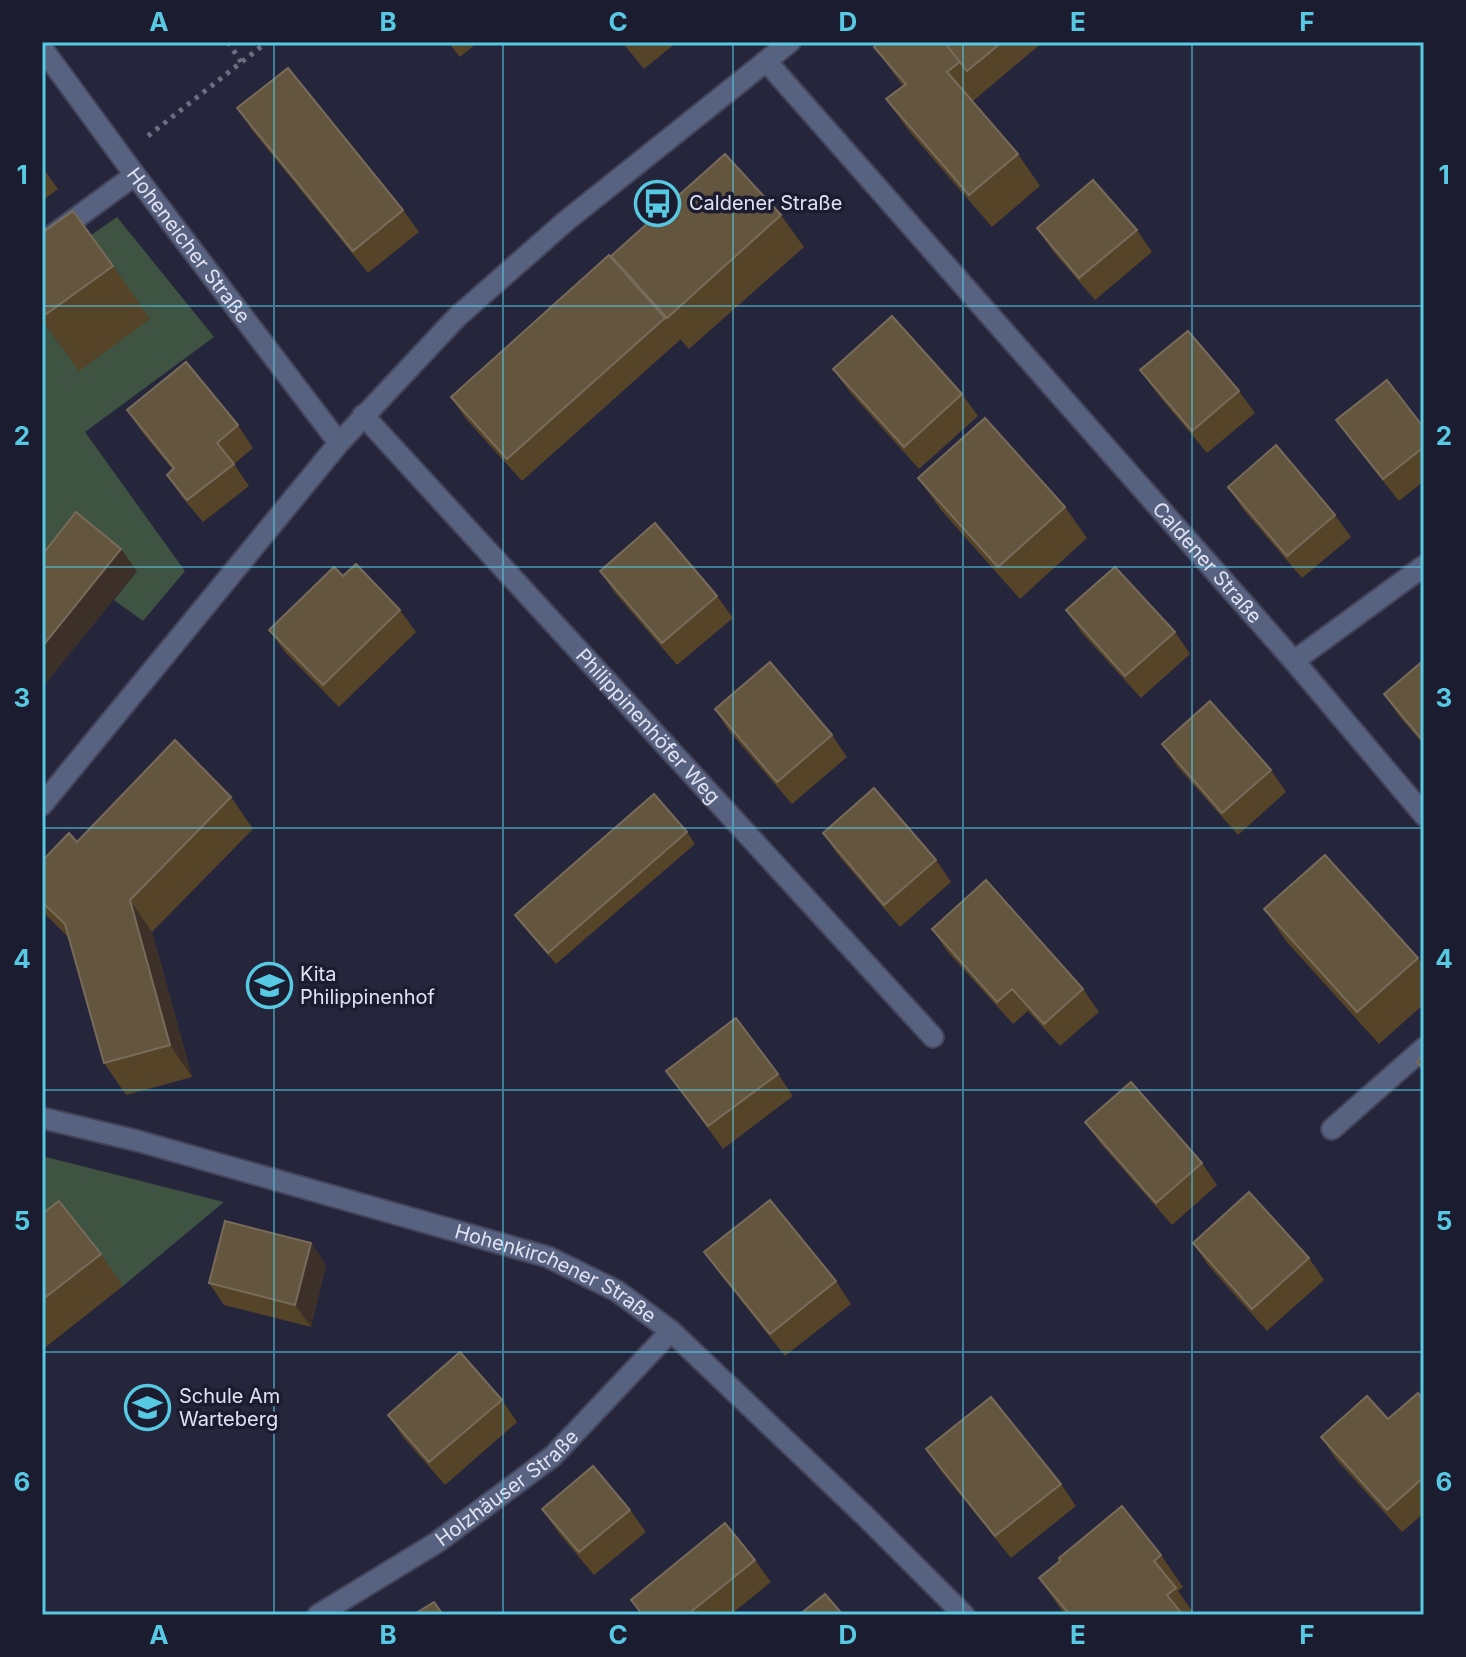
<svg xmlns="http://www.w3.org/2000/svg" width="1466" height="1657" font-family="Inter,sans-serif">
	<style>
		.green { fill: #3e5341 }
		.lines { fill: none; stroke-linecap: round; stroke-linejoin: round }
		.lane-casing { stroke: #434359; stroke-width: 24 }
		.street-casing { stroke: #434359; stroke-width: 24 }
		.path { stroke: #6e6e82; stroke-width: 5; stroke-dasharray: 4 6; stroke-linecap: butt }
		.lane { stroke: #576281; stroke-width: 20 }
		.street { stroke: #576281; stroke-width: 20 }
		.wall { fill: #564429 }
		.shaded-wall { fill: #3c3028 }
		.building { fill: #64553f; stroke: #786b5a; stroke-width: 2 }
		.grid { fill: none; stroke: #57c9e2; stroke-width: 2; stroke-opacity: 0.55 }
		.labels { text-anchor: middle; stroke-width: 7; stroke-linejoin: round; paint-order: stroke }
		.poi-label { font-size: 20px; fill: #e1e2f1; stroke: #1c1c31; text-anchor: start }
		.street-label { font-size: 20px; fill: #e1e2f1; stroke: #1c1c31 }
		.neatline { fill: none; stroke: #57c9e2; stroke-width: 3 }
		.grid-label { font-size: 26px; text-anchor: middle; font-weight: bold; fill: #57c9e2 }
	</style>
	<rect width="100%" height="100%" fill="#25253c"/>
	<g class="green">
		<path d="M117,217L214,337L85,432L185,571L143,621L114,600L137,571L42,596V320L79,370L57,259Z"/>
		<path d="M42,1156L224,1202L123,1286L42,1264Z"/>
	</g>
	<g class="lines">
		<defs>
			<g id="lane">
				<path id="s1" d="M363,415L933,1037"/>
				<path d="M1332,1129L1424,1048"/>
			</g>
			<g id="street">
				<path id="s2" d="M42,48L135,175L339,443"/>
				<path id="s3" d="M766,61L1294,661L1424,815"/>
				<path d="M42,243L135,175"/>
				<path d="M1294,661L1424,566"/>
				<path d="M42,805L339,443L457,317L566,221L790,42"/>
				<path id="s4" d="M42,1118L138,1141L548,1257L617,1291L671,1331L864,1515L964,1615"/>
				<path id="s5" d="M318,1615L436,1543L553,1456L671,1331"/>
			</g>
		</defs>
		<use href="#lane" class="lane-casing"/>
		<use href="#street" class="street-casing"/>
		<g class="path">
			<path d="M228,42L241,62"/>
			<path d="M148,136L267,42"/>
		</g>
		<use href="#lane" class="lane"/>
		<use href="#street" class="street"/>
	</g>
	<g class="wall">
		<path d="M448,42H478L460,57Z"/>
		<path d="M622,42H677L644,69Z"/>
		<path d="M880,42H1043L973,101L1018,154L1040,186L992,227L909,131L886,99L903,86L874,47Z"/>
		<path d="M237,108L403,210L419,232L368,273L252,130Z"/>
		<path d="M42,167L58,189L42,201Z"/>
		<path d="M781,215L804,247L689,349L679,338L680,340L522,481L466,419L451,397L617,264L611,256Z"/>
		<path d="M1037,228L1137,230L1152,252L1095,300L1052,250Z"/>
		<path d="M42,233L113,266L150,319L79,371L42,320Z"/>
		<path d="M833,369L962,394L978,416L919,469L849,391Z"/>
		<path d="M1140,370L1239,391L1255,413L1207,453L1156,392Z"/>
		<path d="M127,410L238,425L253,448L234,464L249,486L203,522L182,497L167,475L173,470L142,432Z"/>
		<path d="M1336,420L1424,428V481L1399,501L1352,442Z"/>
		<path d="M918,478L1065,507L1087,538L1020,599L941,510Z"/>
		<path d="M1228,487L1335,515L1351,537L1302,578L1243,509Z"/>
		<path d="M600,571L717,596L733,618L677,665L615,593Z"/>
		<path d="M343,576L400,610L416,632L339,707L285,652L269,630Z"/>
		<path d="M1066,610L1175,632L1190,654L1141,698L1082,633Z"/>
		<path d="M1424,660V745L1399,716L1384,694Z"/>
		<path d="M715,709L832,735L847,757L792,804L730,732Z"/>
		<path d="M1162,744L1271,770L1286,792L1238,835L1177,766Z"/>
		<path d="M231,797L253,829L152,932L192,1077L126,1095L104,1063L69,938L42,911V861L77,842Z"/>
		<path d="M687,832L695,844L556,964L523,926L515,915Z"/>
		<path d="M823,833L936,860L951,882L900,927L838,855Z"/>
		<path d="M1264,909L1418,958L1424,966V1004L1379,1044L1286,941Z"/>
		<path d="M932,929L1083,989L1099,1012L1060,1046L1028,1011L1013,1024L947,951Z"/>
		<path d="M666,1071L778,1074L793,1096L723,1149Z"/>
		<path d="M1085,1122L1202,1163L1217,1185L1172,1225L1101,1144Z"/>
		<path d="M42,1214L101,1254L123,1286L42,1350Z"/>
		<path d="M311,1243L326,1265L311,1327L224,1305L209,1283Z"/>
		<path d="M1193,1243L1309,1258L1324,1280L1267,1331L1208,1265Z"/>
		<path d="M704,1252L836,1281L851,1304L785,1356L720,1274Z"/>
		<path d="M502,1400L517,1422L445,1485L403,1437L388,1415Z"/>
		<path d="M1424,1400V1513L1402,1532L1336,1459L1321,1437L1388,1419Z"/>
		<path d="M926,1449L1061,1484L1076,1506L1011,1558L941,1471Z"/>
		<path d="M542,1509L630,1510L646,1532L594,1575L558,1532Z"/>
		<path d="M1161,1555L1183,1587L1178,1591L1195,1615H1065L1039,1578Z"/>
		<path d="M755,1560L771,1582L730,1615H641L631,1600Z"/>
	</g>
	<g class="shaded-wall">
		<path d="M121,549L137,571L42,688V647Z"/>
		<path d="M130,900L152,932L192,1077L170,1045Z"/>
		<path d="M311,1243L326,1265L311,1327L295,1305Z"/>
	</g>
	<g class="building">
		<path d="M880,42H944L961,61L947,72L1018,154L969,195L886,99L906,84L874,47Z"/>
		<path d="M944,42H1002L967,71Z"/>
		<path d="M288,68L403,210L353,251L237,108Z"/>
		<path d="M725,154L781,215L667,318L611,256Z"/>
		<path d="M1093,180L1137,230L1079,278L1037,228Z"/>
		<path d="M73,211L113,266L42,317V233Z"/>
		<path d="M609,255L665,318L507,459L451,397Z"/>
		<path d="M892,316L962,394L904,447L833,369Z"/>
		<path d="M1188,331L1239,391L1192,431L1140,370Z"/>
		<path d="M186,362L238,425L217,443L234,464L187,500L167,475L174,468L127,410Z"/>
		<path d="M1387,380L1424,428V447L1383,479L1336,420Z"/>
		<path d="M985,418L1065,507L998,567L918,478Z"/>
		<path d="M1276,445L1335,515L1287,556L1228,487Z"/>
		<path d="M76,512L121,549L42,647V555Z"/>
		<path d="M655,523L717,596L662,643L600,571Z"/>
		<path d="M356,564L400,610L323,685L269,630L334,567L343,576Z"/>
		<path d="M1115,567L1175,632L1125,676L1066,610Z"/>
		<path d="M1424,660V742L1384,694Z"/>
		<path d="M770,662L832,735L777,782L715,709Z"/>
		<path d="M1210,701L1271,770L1222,813L1162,744Z"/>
		<path d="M175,740L231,797L130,900L170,1045L104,1063L65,924L42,902V861L69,833L77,842Z"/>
		<path d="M874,788L936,860L884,905L823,833Z"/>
		<path d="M654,794L687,832L548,953L515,915Z"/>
		<path d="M1325,855L1418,958L1357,1012L1264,909Z"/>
		<path d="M986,880L1083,989L1044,1024L1012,989L997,1002L932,929Z"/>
		<path d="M736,1018L778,1074L708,1126L666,1071Z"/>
		<path d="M1424,1055V1070L1417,1062Z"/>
		<path d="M1131,1082L1202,1163L1156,1203L1085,1122Z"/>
		<path d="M1249,1192L1309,1258L1252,1309L1193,1243Z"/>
		<path d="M770,1200L836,1281L770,1334L704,1252Z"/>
		<path d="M59,1201L101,1254L42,1300V1214Z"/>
		<path d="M225,1221L311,1243L295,1305L209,1283Z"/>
		<path d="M460,1352L502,1400L429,1462L388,1415Z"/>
		<path d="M1418,1393L1424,1400V1477L1387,1510L1321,1437L1367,1396L1388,1419Z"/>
		<path d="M991,1397L1061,1484L995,1536L926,1449Z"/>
		<path d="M593,1466L630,1510L579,1552L542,1509Z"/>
		<path d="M1122,1506L1161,1555L1154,1561L1176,1588L1167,1595L1182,1614L1180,1615H1070L1039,1578L1060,1561L1059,1558Z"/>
		<path d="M725,1523L755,1560L687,1615H643L631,1600Z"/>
		<path d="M825,1594L843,1615H799Z"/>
		<path d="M434,1602L443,1615H413Z"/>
	</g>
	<path class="grid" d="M274,42V1615M503,42V1615M733,42V1615M963,42V1615M1192,42V1615M42,306H1424M42,567H1424M42,828H1424M42,1090H1424M42,1352H1424"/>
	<defs>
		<symbol id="bus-ring" viewBox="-11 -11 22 22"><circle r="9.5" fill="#1c1c31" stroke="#57c9e2" stroke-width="1.5"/><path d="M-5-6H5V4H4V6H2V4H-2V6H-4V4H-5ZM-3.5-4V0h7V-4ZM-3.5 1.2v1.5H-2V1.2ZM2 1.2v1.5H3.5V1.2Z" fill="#57c9e2"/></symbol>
		<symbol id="school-ring" viewBox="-11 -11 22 22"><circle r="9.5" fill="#1c1c31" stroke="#57c9e2" stroke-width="1.5"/><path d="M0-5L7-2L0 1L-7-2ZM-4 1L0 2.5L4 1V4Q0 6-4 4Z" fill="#57c9e2"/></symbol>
	</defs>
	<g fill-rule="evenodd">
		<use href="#bus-ring" x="632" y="178" width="51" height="51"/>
		<use href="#school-ring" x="244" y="960" width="51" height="51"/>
		<use href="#school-ring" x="122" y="1382" width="51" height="51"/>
	</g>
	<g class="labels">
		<g class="poi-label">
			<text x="689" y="210">Caldener Straße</text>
			<text x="300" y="981">Kita<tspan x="300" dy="23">Philippinenhof</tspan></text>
			<text x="179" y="1403">Schule Am<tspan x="179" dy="23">Warteberg</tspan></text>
		</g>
		<g class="street-label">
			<text dy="7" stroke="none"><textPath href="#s2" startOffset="246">Hoheneicher Straße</textPath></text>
			<text dy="7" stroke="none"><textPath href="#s3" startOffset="668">Caldener Straße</textPath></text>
			<text dy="7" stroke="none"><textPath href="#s1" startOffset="422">Philippinenhöfer Weg</textPath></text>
			<text dy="7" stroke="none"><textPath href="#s4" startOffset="538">Hohenkirchener Straße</textPath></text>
			<text dy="7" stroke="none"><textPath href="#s5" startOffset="228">Holzhäuser Straße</textPath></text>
		</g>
	</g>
	<rect width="1466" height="1657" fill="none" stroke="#1c1c31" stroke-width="88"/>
	<rect x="44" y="44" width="1378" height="1569" class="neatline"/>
	<g class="grid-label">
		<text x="159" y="31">A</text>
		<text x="388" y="31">B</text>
		<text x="618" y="31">C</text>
		<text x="848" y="31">D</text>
		<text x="1078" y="31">E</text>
		<text x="1307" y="31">F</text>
		<text x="22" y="184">1</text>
		<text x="1444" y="184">1</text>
		<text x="22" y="445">2</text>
		<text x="1444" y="445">2</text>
		<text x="22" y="707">3</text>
		<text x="1444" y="707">3</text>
		<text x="22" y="968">4</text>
		<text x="1444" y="968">4</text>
		<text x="22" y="1230">5</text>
		<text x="1444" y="1230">5</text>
		<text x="22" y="1491">6</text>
		<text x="1444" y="1491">6</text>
		<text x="159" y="1644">A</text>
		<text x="388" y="1644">B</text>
		<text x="618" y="1644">C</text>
		<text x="848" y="1644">D</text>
		<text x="1078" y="1644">E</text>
		<text x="1307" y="1644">F</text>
	</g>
</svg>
